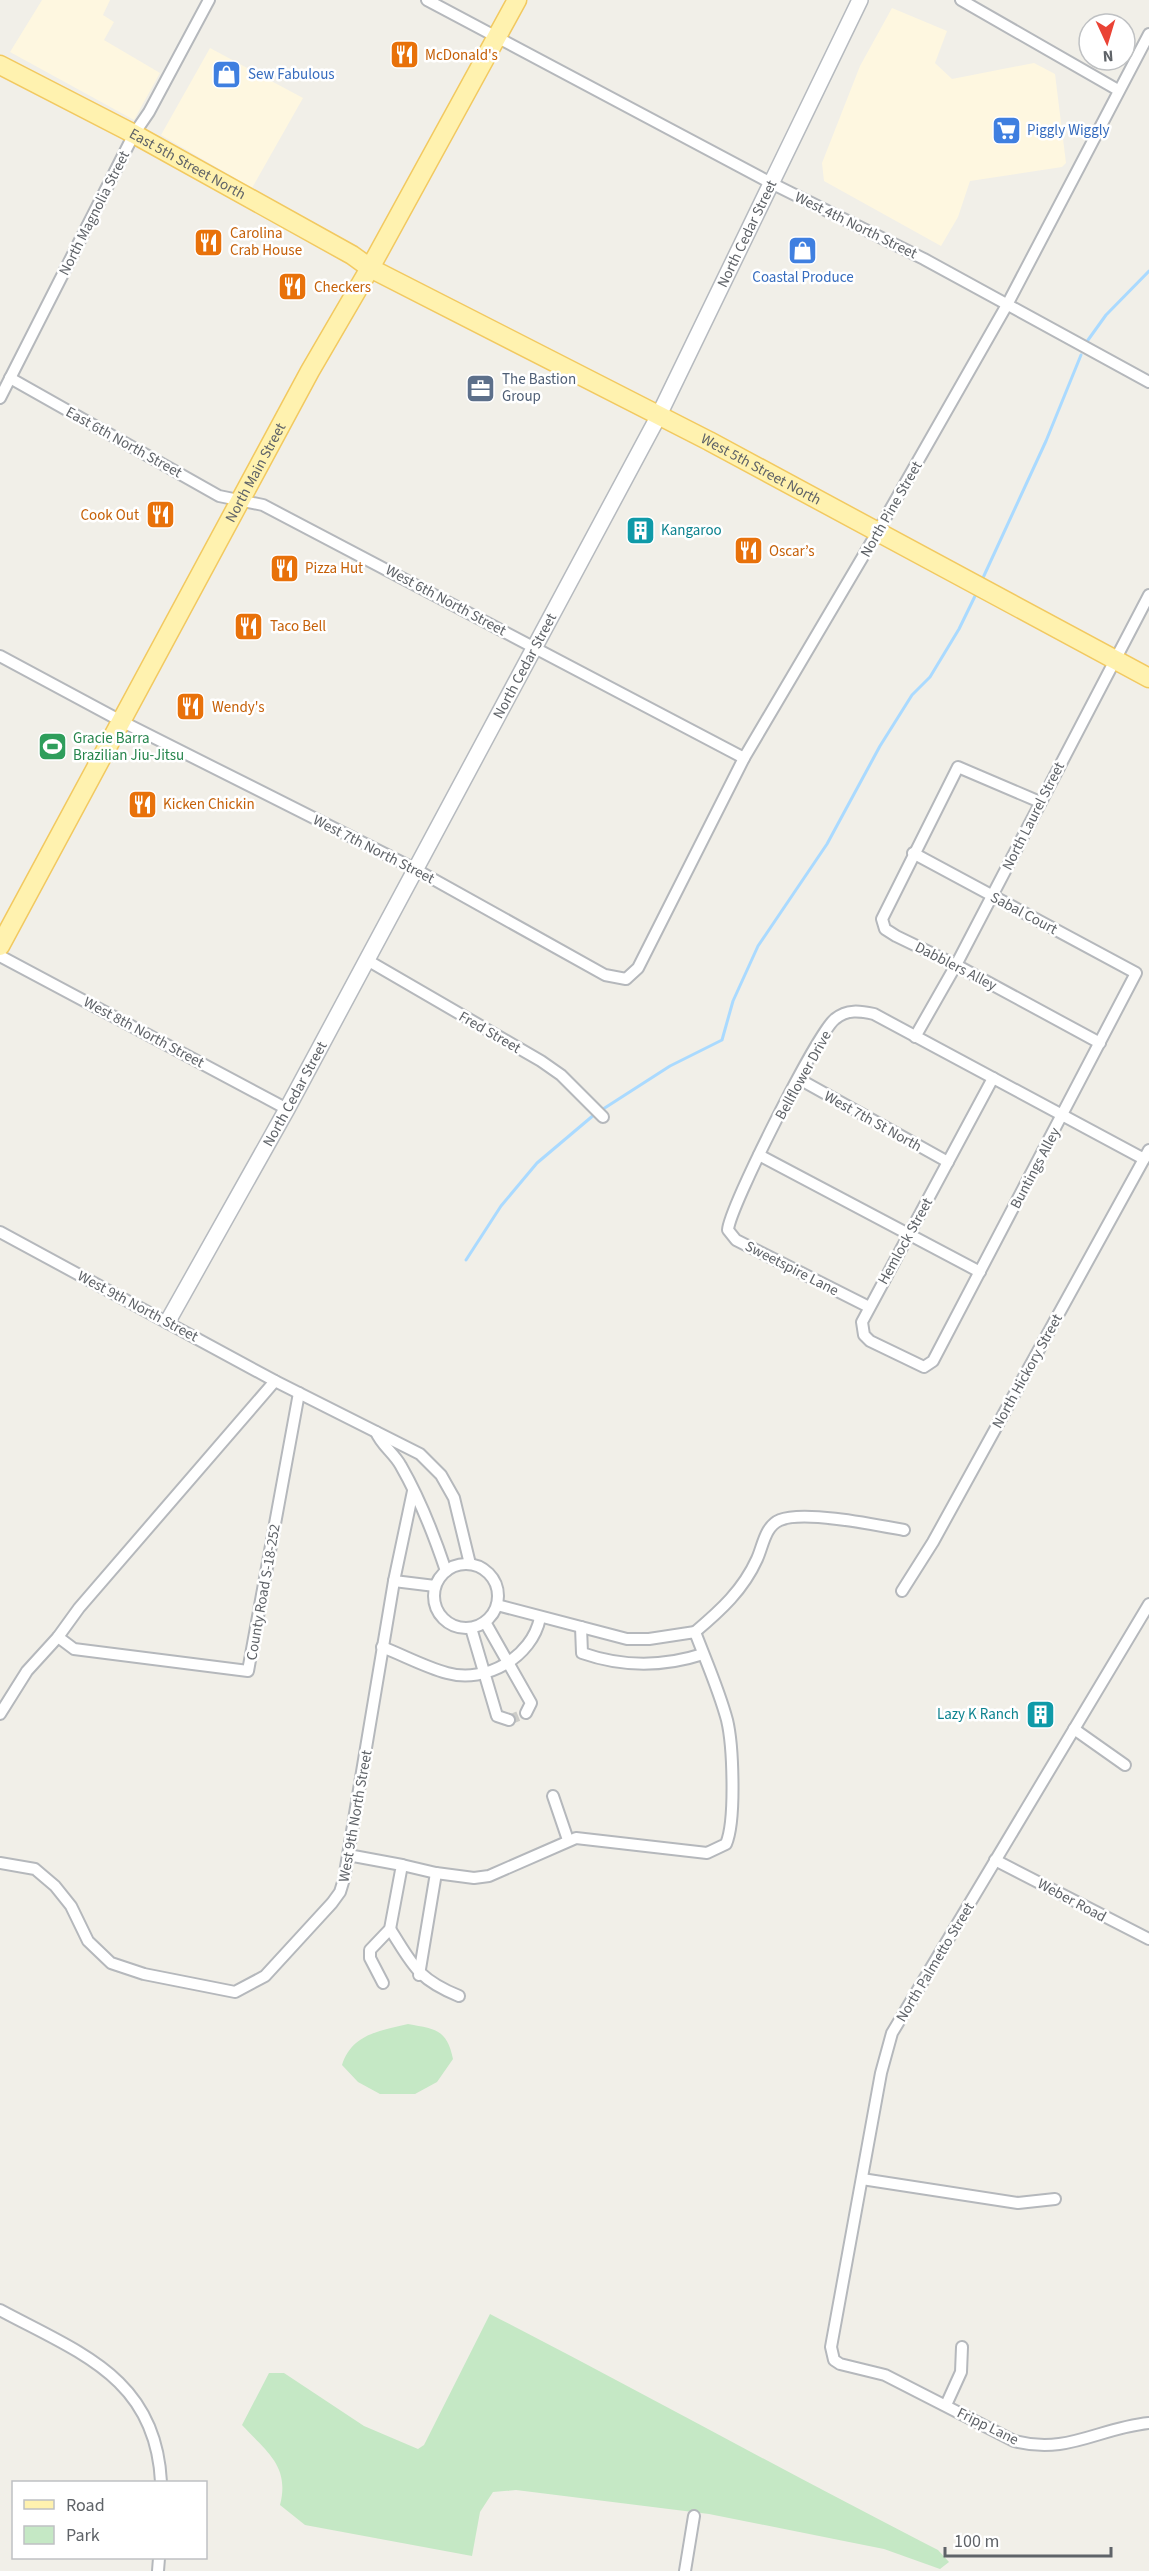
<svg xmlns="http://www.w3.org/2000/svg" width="1149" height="2571" font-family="'Source Sans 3',sans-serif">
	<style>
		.commercial { fill: #fef7e0 }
		.green { fill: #c5e8c5 }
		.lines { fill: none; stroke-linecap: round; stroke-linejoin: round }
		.stream { stroke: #aadaff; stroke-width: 3 }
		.street-tunnel { stroke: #ccccc8; stroke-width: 10; stroke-dasharray: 10 5; stroke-linecap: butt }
		.street-casing { stroke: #b5b8bc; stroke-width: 14 }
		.secondary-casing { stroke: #b6babf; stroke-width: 18 }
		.primary-casing { stroke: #f2c960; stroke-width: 21 }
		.street { stroke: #fff; stroke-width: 10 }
		.secondary { stroke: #fff; stroke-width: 15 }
		.primary { stroke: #fff2af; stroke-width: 18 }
		.labels { text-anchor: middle; stroke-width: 5; stroke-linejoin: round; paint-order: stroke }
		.food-label { font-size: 15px; fill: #c56008; stroke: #fff; text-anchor: start }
		.shop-label { font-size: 15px; fill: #366cbe; stroke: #fff; text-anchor: start }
		.street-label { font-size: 15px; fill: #5f6368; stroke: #fff }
		.service-label { font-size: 15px; fill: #4e5e75; stroke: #fff; text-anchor: start }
		.culture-label { font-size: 15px; fill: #0d838f; stroke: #fff; text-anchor: start }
		.leisure-label { font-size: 15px; fill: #27864d; stroke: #fff; text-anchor: start }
	</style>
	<rect width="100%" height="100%" fill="#f1efe8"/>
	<g class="commercial">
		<path d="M42,0H110L103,15L114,22L104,40L160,73L134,120L10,52Z"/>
		<path d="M892,8L947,31L935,63L952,79L1034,63L1055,74L1066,163L1062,167L970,181L958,217L941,246L824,181L822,163L860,66Z"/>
		<path d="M210,48L303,98L252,188L161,135Z"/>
	</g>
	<g class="green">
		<path d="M408,2024C435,2029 447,2029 453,2059L437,2082L415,2094H380L358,2082L342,2065C352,2034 379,2031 408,2024Z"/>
		<path d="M490,2314C640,2391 787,2473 938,2550L949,2562L940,2569L884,2549L709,2514L516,2490L493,2492L480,2512L472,2556L305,2525L280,2505C290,2466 267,2452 242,2425L269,2373H284L364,2426L418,2449L424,2445Z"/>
	</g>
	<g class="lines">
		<g class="stream">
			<path d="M1088,340L1106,315L1149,271"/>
			<path d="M982,580L1046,441L1081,355"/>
			<path d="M600,1111L670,1066L722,1040L733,1001L758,946L827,844L880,746L912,695L930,677L959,629L977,592"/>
			<path d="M466,1260L501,1206L537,1163L595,1114"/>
		</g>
		<path class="street-tunnel" d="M509,1720L526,1713"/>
		<defs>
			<g id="street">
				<path d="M427,0L771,183L924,259L1149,382"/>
				<path d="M961,0L1118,90"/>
				<path d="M10,378L219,496L263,505L744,758"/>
				<path d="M0,398L134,134L149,112L209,0"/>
				<path d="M0,656L121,721L415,869L605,975L626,979L638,968L744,758L878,531L1008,303L1149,34"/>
				<path d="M1040,802L958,767L882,919L885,929L896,936L956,965L1100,1043"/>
				<path d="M913,853L1136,973L933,1361L924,1367L870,1341L864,1335L862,1322L993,1078"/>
				<path d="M0,956L287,1109"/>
				<path d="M367,960L541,1061L561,1075L603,1117"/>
				<path d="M915,1037L956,965L1149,595"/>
				<path d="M799,1079L948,1162"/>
				<path d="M759,1155L980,1272"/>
				<path d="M0,1232L275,1381L420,1454L441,1475L454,1498L470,1564"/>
				<path d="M869,1307L736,1240L728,1230C729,1208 818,1032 835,1019C847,1009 860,1011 874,1014L1144,1159"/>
				<path d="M376,1432C382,1446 394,1453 401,1466C420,1499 434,1535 446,1571"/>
				<circle cx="466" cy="1596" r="32"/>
				<path d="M394,1581L435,1586"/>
				<path d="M902,1591L933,1542L1149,1150"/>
				<path d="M1149,1604L892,2033L881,2073L831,2347L834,2360L840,2364L885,2375L1014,2441C1068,2455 1098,2428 1149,2423"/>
				<path d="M485,1622L531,1703L526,1713"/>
				<path d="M581,1627L582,1653C622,1667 663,1667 703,1654"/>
				<path d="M471,1628L497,1716L509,1720"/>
				<path d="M695,1632C721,1610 743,1590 757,1559C763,1546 765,1526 780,1520C804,1510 877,1525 904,1530"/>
				<path d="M58,1637L74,1649L248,1671L299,1393"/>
				<path d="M382,1647C403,1655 425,1667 447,1673C486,1684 532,1657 540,1618"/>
				<path d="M0,1714L27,1671L58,1637L79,1608L275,1381"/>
				<path d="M1074,1729L1125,1765"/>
				<path d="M553,1796L568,1840"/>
				<path d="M348,1855L402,1865L390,1929L370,1950V1958L383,1983"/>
				<path d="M995,1860L1149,1939"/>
				<path d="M0,1863L35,1869L55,1886L71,1906L88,1941L111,1963L144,1974L235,1992L265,1976L332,1903L340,1892L344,1879L394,1581L413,1491"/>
				<path d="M402,1865L436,1873L419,1975"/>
				<path d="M436,1873L474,1878L489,1876L576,1838L707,1853L726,1844C736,1821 733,1745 727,1720C719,1690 706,1661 695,1632L649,1639H627L497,1605"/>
				<path d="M390,1929C413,1965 417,1979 459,1996"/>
				<path d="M862,2179L1018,2203L1055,2199"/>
				<path d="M0,2310C80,2353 156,2378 161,2482"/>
				<path d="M946,2405L961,2372L962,2347"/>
				<path d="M158,2571L159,2558"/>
				<path d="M685,2571L694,2516"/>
			</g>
			<g id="secondary">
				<path id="s1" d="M168,1321L287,1109L658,417L860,0"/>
			</g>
			<g id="primary">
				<path id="s2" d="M0,65L134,134L352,255L370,268L709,441L1149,678"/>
				<path id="s3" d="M0,946L310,371L370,268L517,0"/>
			</g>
		</defs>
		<use href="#street" class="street-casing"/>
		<use href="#secondary" class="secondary-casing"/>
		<use href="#primary" class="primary-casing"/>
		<use href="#street" class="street"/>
		<use href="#secondary" class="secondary"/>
		<use href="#primary" class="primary"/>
	</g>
	<defs>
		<symbol id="restaurant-square" viewBox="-11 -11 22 22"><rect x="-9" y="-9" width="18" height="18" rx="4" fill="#e8710a" stroke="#fff"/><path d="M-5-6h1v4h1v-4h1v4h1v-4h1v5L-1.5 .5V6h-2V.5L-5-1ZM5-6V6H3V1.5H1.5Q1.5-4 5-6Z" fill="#fff"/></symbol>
		<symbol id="shop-square" viewBox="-11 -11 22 22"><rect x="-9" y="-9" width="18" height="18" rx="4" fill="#3f7fe0" stroke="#fff"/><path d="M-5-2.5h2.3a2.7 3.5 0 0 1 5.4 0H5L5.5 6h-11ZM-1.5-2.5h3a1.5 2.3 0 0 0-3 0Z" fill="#fff"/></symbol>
		<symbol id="supermarket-square" viewBox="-11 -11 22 22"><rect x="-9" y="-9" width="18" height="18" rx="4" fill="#3f7fe0" stroke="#fff"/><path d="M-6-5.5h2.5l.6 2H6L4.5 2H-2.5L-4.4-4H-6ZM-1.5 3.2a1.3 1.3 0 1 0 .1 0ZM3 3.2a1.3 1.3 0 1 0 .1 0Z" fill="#fff"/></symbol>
		<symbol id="office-square" viewBox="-11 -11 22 22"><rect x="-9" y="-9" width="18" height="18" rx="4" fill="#5c6f8a" stroke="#fff"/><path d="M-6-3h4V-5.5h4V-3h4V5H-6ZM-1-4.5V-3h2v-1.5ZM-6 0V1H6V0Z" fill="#fff"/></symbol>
		<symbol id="building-square" viewBox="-11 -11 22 22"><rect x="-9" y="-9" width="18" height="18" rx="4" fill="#0f9aa8" stroke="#fff"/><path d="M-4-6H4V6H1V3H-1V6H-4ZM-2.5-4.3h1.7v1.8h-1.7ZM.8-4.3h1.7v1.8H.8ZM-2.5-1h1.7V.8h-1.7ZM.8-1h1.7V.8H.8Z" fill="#fff"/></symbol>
		<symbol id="stadium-square" viewBox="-11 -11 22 22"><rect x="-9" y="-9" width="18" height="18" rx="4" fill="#2e9e5b" stroke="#fff"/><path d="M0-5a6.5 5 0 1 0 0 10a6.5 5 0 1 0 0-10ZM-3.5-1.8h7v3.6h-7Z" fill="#fff"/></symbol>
	</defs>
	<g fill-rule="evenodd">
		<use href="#restaurant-square" x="388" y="38" width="33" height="33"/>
		<use href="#shop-square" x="210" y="58" width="33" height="33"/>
		<use href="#supermarket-square" x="990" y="114" width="33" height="33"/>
		<use href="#restaurant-square" x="192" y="226" width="33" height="33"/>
		<use href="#shop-square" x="786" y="234" width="33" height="33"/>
		<use href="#restaurant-square" x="276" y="270" width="33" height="33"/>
		<use href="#office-square" x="464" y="372" width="33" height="33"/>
		<use href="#restaurant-square" x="144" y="498" width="33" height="33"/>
		<use href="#building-square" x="624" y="514" width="33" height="33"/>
		<use href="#restaurant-square" x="732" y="534" width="33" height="33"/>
		<use href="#restaurant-square" x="268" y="552" width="33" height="33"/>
		<use href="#restaurant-square" x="232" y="610" width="33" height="33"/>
		<use href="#restaurant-square" x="174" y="690" width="33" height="33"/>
		<use href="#stadium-square" x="36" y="730" width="33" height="33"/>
		<use href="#restaurant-square" x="126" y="788" width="33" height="33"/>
		<use href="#building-square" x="1024" y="1698" width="33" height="33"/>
	</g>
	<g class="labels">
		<g class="food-label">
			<text x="425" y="60">McDonald's</text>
			<text x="230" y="238">Carolina<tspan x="230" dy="17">Crab House</tspan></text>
			<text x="314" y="292">Checkers</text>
			<text x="139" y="520" text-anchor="end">Cook Out</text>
			<text x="769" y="556">Oscar’s</text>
			<text x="305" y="573">Pizza Hut</text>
			<text x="270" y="631">Taco Bell</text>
			<text x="212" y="712">Wendy's</text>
			<text x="163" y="809">Kicken Chickin</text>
		</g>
		<g class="shop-label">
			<text x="248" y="79">Sew Fabulous</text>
			<text x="1027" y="135">Piggly Wiggly</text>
			<text x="803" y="282" text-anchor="middle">Coastal Produce</text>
		</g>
		<g class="street-label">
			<text dy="5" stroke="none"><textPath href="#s2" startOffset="212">East 5th Street North</textPath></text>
			<text transform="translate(94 213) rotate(-63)" y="5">North Magnolia Street</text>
			<text transform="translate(856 225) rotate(26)" y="5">West 4th North Street</text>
			<text dy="5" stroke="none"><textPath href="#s1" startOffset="1232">North Cedar Street</textPath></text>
			<text transform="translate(124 442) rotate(29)" y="5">East 6th North Street</text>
			<text dy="5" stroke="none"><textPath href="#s2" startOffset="862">West 5th Street North</textPath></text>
			<text dy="5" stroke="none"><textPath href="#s3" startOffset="538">North Main Street</textPath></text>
			<text transform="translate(891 509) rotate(-60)" y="5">North Pine Street</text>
			<text transform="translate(446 600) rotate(28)" y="5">West 6th North Street</text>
			<text dy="5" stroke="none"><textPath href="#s1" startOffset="746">North Cedar Street</textPath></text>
			<text transform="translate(1033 816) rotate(-63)" y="5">North Laurel Street</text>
			<text transform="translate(374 849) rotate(27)" y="5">West 7th North Street</text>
			<text transform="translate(1024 913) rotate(28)" y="5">Sabal Court</text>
			<text transform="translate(956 966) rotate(27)" y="5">Dabblers Alley</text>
			<text transform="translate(144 1032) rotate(28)" y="5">West 8th North Street</text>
			<text transform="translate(490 1032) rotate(30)" y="5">Fred Street</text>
			<text transform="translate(803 1075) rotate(-61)" y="5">Bellflower Drive</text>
			<text dy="5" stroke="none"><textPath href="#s1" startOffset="260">North Cedar Street</textPath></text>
			<text transform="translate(873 1121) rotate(29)" y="5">West 7th St North</text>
			<text transform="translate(1035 1168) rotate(-62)" y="5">Buntings Alley</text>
			<text transform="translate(905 1241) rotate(-61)" y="5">Hemlock Street</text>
			<text transform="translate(792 1268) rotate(27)" y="5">Sweetspire Lane</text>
			<text transform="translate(138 1306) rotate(28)" y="5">West 9th North Street</text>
			<text transform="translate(1027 1371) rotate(-61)" y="5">North Hickory Street</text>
			<text transform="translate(263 1592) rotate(-80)" y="5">County Road S-18-252</text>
			<text transform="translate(355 1816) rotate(-80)" y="5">West 9th North Street</text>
			<text transform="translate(1072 1900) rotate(28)" y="5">Weber Road</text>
			<text transform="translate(935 1962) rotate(-59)" y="5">North Palmetto Street</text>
			<text transform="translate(988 2426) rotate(26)" y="5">Fripp Lane</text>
		</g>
		<g class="service-label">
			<text x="502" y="384">The Bastion<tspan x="502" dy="17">Group</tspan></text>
		</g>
		<g class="culture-label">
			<text x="661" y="535">Kangaroo</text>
			<text x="1019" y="1719" text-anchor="end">Lazy K Ranch</text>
		</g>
		<g class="leisure-label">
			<text x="73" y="743">Gracie Barra<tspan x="73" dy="17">Brazilian Jiu-Jitsu</tspan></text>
		</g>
	</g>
	<rect x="12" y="2481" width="195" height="78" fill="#ffffff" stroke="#bfc1c3" stroke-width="1.5"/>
	<rect x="24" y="2500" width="30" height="9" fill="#fff2af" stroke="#bfc1c3" stroke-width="1.5"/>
	<text x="66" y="2511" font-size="18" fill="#5f6368">Road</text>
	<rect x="24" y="2526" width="30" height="18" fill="#c5e8c5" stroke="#bfc1c3" stroke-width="1.5"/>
	<text x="66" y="2541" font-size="18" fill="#5f6368">Park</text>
	<g transform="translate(1107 42) rotate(176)"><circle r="28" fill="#ffffff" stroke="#bfc1c3" stroke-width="1.5"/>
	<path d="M0-4.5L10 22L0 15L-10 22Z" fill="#ea4335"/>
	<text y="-9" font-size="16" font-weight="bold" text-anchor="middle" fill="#5f6368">N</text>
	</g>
	<path d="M945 2547v9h166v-9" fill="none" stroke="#5f6368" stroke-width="3"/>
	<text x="954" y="2547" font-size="18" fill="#5f6368" stroke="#ffffff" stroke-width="4.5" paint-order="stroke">100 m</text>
</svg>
